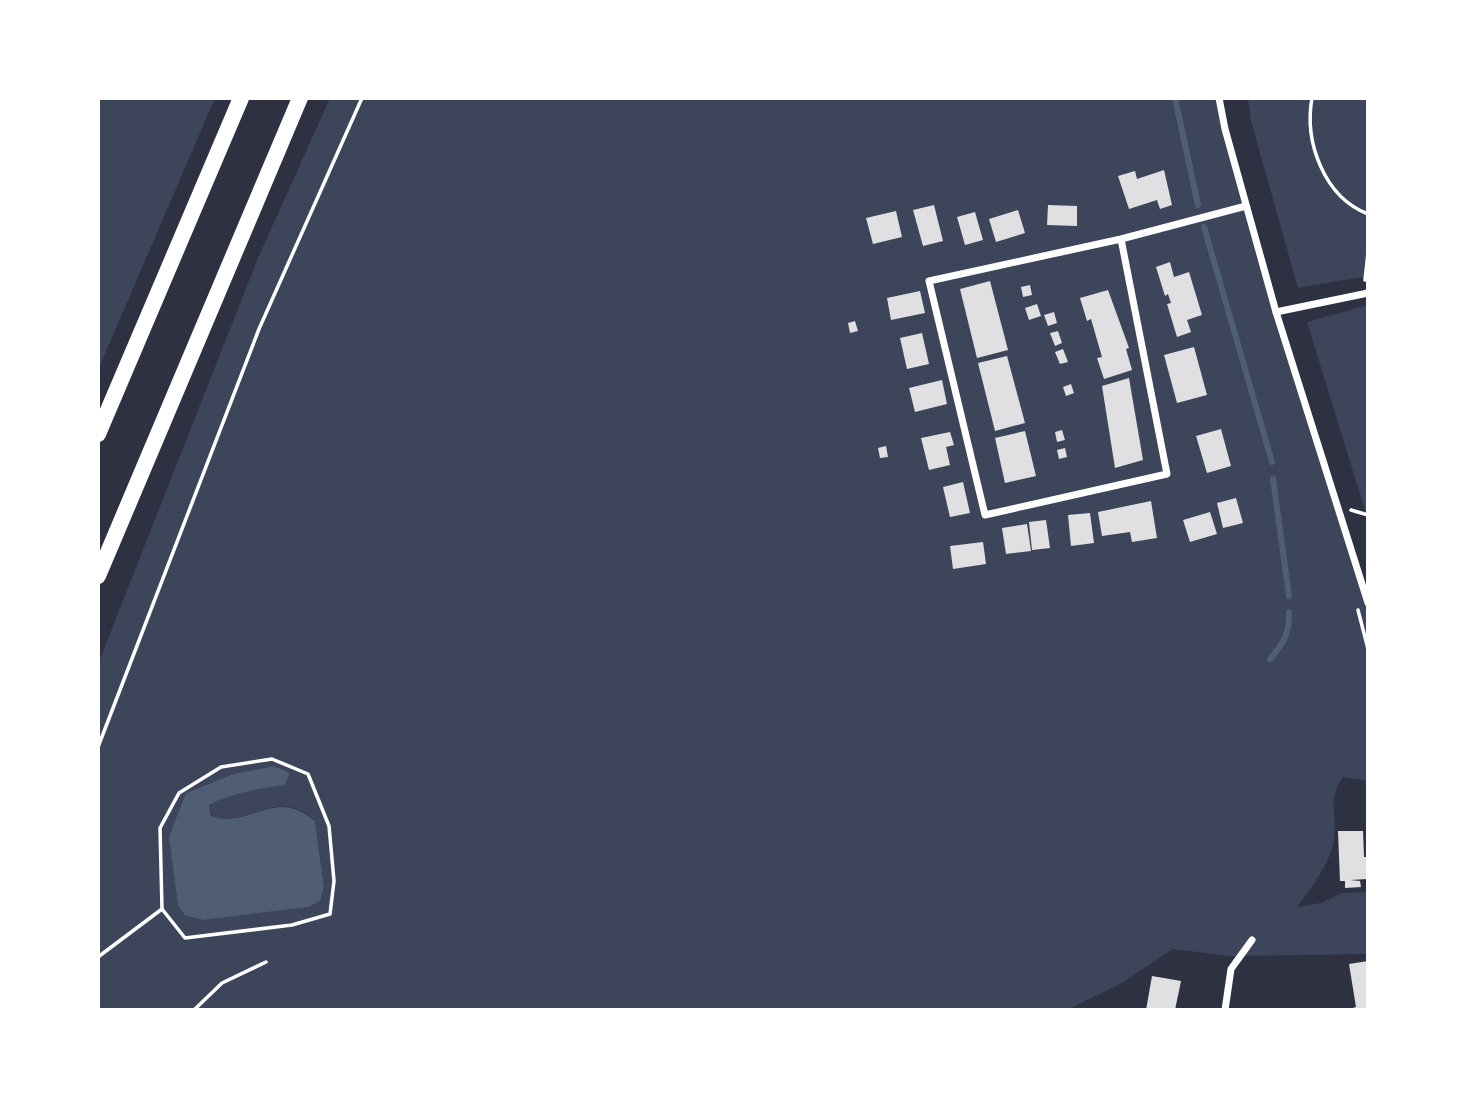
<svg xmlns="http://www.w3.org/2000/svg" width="1466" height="1108" font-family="'Space Grotesk',sans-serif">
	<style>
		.green { fill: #3c4559; fill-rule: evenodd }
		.water { fill: #4f5d75 }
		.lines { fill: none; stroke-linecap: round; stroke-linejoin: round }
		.stream { stroke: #4f5d75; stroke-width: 6 }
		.building { fill: #e0e0e3 }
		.path { stroke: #fff; stroke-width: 3.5 }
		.minor { stroke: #fff; stroke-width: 7 }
		.motorway { stroke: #fff; stroke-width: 16 }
	</style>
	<rect width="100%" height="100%" fill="#2d3142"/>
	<g class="green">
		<path d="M98,98H215L98,370Z"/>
		<path d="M330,98H1219L1276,312L1368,603V781L1343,777C1326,802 1338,814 1334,840C1330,865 1311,887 1297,907L1321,903L1342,893L1368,892V954L1229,956L1173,949L1122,983L1067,1010H98V664L258,258ZM274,766L290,773L285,785C258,789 234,793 209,805L212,816C253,828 274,786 315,820L324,887L320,901L309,907L203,920L186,793L233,774Z"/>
		<path d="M1248,98H1368V276L1298,288L1251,121Z"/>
		<path d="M1368,305V520L1307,322Z"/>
	</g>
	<path class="water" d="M274,766L290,773L285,785C258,789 234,793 209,805L211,816C252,829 274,786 315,821L324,887L320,901L309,907L203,920L185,915L178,905L169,837L186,793L233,774Z"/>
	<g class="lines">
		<g class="stream">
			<path d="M1175,98L1198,205"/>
			<path d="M1204,227L1272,462"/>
			<path d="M1273,479L1289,596"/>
			<path d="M1270,659C1283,644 1290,633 1289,612"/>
		</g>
	</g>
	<g class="building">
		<path d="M1164,170L1172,205L1160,209L1157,200L1129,209L1118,176L1135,171L1137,179Z"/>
		<path d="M934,205L943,241L923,246L913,210Z"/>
		<path d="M1048,205L1077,206V226L1047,225Z"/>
		<path d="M1018,210L1025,233L996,242L989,219Z"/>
		<path d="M896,211L902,237L873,244L866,218Z"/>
		<path d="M975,212L983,240L965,245L957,217Z"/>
		<path d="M1170,262L1174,277L1189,272L1202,315L1187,320L1191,332L1177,337L1167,304L1171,303L1168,294L1165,296L1156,267Z"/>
		<path d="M990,281L1008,350L977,358L960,289Z"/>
		<path d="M1030,285L1032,295L1023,297L1021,287Z"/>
		<path d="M1108,290L1129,348L1126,349L1132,370L1104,379L1097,358L1102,357L1091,319L1087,321L1080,298Z"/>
		<path d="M920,291L925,313L891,320L887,298Z"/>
		<path d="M1037,304L1041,316L1029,320L1025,308Z"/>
		<path d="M1054,312L1057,323L1048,326L1044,315Z"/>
		<path d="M855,321L858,331L850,333L848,323Z"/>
		<path d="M1058,331L1062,343L1055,346L1050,333Z"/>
		<path d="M922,333L929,364L907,369L900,338Z"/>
		<path d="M1194,347L1207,395L1177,403L1164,355Z"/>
		<path d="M1063,349L1068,362L1060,364L1055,352Z"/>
		<path d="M1007,356L1025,423L995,431L978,363Z"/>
		<path d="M1129,378L1143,460L1115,468L1102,386Z"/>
		<path d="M942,380L947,404L915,412L909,388Z"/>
		<path d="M1071,384L1074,393L1066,396L1063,387Z"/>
		<path d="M1221,429L1231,466L1207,473L1196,436Z"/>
		<path d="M1062,430L1065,440L1057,442L1055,432Z"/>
		<path d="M1025,431L1036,476L1005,483L995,438Z"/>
		<path d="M950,432L954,445L946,447L950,465L929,470L921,438Z"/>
		<path d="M886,446L888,457L880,458L878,448Z"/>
		<path d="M1065,448L1067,457L1059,459L1057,450Z"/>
		<path d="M963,482L970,513L950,517L943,487Z"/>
		<path d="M1236,498L1243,523L1223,528L1217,503Z"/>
		<path d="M1151,501L1157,538L1132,542L1130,532L1102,536L1098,512Z"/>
		<path d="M1210,512L1217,534L1190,542L1183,520Z"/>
		<path d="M1090,513L1094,543L1071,546L1068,515Z"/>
		<path d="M1046,520L1050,548L1032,550L1029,522Z"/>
		<path d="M1027,524L1031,551L1006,554L1002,528Z"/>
		<path d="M983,542L986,564L953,569L950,546Z"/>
		<path d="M1338,831H1363L1364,857H1368V879L1350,880L1360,881L1361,887L1345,888V881H1340Z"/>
		<path d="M1368,961V1010H1346L1356,1007L1349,964Z"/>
		<path d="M1152,976L1181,981L1175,1010H1146Z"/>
	</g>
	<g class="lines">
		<g class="path">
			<path d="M1312,98C1304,142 1324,197 1368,214"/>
			<path d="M1365,280L1368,253"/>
			<path d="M1351,510L1368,515"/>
			<path d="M1358,610L1368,649"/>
			<path d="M98,747L259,329L362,98"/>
			<path d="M272,759L308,774L329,826L334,881L330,914L292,925L185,938L162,909L160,828L179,793L221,767Z"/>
			<path d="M98,957L162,909"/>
			<path d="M194,1010L222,983L266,962"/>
		</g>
		<g class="minor">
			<path d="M1219,98L1225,129L1276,312L1368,603"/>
			<path d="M1121,239L1167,474L985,515L929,281L1121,239L1246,206"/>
			<path d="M1276,312L1368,293"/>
			<path d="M1225,1010L1231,969L1252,940"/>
		</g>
		<g class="motorway">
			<path d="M98,434L241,98"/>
			<path d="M98,576L300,98"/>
		</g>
	</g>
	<rect width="1466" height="1108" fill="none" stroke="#ffffff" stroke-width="200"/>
</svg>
